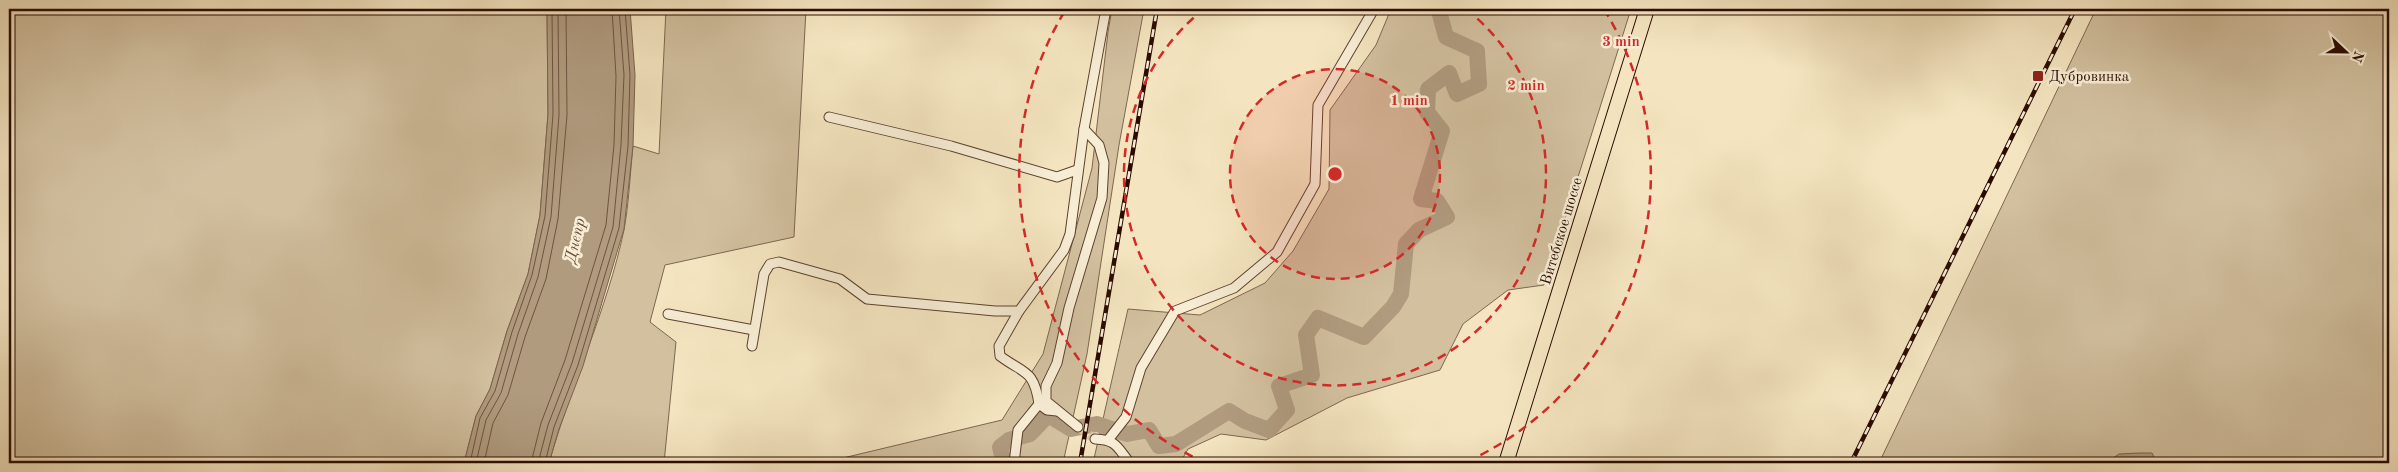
<svg xmlns="http://www.w3.org/2000/svg" width="2398" height="472" font-family="'Old Standard TT',serif">
	<style>
		.green { fill: #d2c09f; stroke: #7e6650 }
		.water { fill: #b09b7f; stroke: #7b614c }
		.lines { fill: none; stroke-linecap: round; stroke-linejoin: round }
		.shore { stroke: #6e5340; stroke-width: 1 }
		.river { stroke: #b09b7f; stroke-width: 16 }
		.minor-tunnel { stroke: #d6c4a3; stroke-width: 9; stroke-dasharray: 9 4.5; stroke-linecap: butt }
		.minor-casing { stroke: #5d4230; stroke-width: 11 }
		.primary-casing { stroke: #2b0b00; stroke-width: 16 }
		.minor { stroke: #f8eed6; stroke-width: 9 }
		.primary { stroke: #f4e5c0; stroke-width: 14 }
		.rail-casing { stroke: #2b0b00; stroke-width: 4.5 }
		.rail { stroke: #f8eed6; stroke-width: 2.5; stroke-dasharray: 8; stroke-linecap: butt }
		.ring { fill: none; stroke: #d62828; stroke-width: 2.5; stroke-dasharray: 9 6 }
		.poi-dot { fill: #8f2418; stroke: #f8eed6; stroke-width: 2 }
		.labels { text-anchor: middle; stroke-width: 5; stroke-linejoin: round; paint-order: stroke }
		.poi-label { font-size: 15px; fill: #2b0b00; stroke: #f8eed6; text-anchor: start }
		.street-label { font-size: 15px; fill: #2b0b00; stroke: #f8eed6 }
		.water-label { font-size: 16px; font-style: italic; fill: #674c39; stroke: #f8eed6 }
		.centre { fill: #d62828; stroke: #f8eed6; stroke-width: 2.5 }
		.ring-label { font-size: 15px; text-anchor: middle; font-weight: bold; fill: #d62828; stroke: #f8eed6; stroke-width: 5; stroke-linejoin: round; paint-order: stroke }
	</style>
	<rect width="100%" height="100%" fill="#f4e5c0"/>
	<filter id="stains"><feTurbulence type="fractalNoise" baseFrequency=".004" numOctaves="4"/><feColorMatrix values="0 0 0 0 .2 0 0 0 0 .09 0 0 0 0 .02 0 0 0 .5 -.17"/></filter>
	<radialGradient id="worn" r=".72"><stop offset=".6" stop-color="#630" stop-opacity="0"/><stop offset="1" stop-color="#630" stop-opacity=".3"/></radialGradient>
	<g class="green">
		<path d="M9,9H547L548,114L540,215L528,274L507,331L490,389L476,416L464,463H9Z"/>
		<path d="M666,9H806L794,237L665,265L650,322L676,342L664,463H549C571,385 607,310 624,230C629,203 630,174 633,146L659,154Z"/>
		<path d="M1112,9H1144L1119,145L1087,354L1063,463H822L1002,420L1043,354L1092,168L1108,32Z"/>
		<path d="M1391,9H1631L1544,285L1508,290L1463,324L1440,370L1347,398L1266,440L1221,434L1188,449L1180,463H1093L1128,309L1200,315L1265,283L1293,251L1329,189L1330,110L1376,45Z"/>
		<path d="M2096,9H2389V463H1879Z"/>
	</g>
	<g class="water">
		<path d="M547,9H630L635,75L633,146L624,229L583,366L559,429L549,463H464L476,416L490,389L507,331L528,274L540,215L548,114Z"/>
		<path d="M2139,453H2152L2155,459L2152,463H2106L2119,454Z"/>
	</g>
	<g class="lines">
		<g class="shore">
			<path d="M470,463L480,418L495,391L512,332L532,275L545,216L553,114L552,9"/>
			<path d="M476,463L486,420L501,393L518,334L538,277L551,217L559,115L558,9"/>
			<path d="M484,463L493,423L508,395L525,337L546,279L558,219L567,115L566,9"/>
			<path d="M531,463L541,423L565,360L606,225L614,145L616,76L612,9"/>
			<path d="M538,463L548,425L572,363L613,227L621,145L624,75L619,9"/>
			<path d="M545,463L554,427L578,365L619,228L628,146L630,75L625,9"/>
		</g>
		<path class="river" d="M1004,463L1000,447L1009,440L1030,434L1048,415L1071,429L1097,424L1127,434L1149,430L1159,446L1176,444L1229,411L1245,421L1269,430L1287,410L1279,386L1312,375L1306,335L1318,318L1364,337L1393,307L1401,294L1406,244L1419,230L1447,217L1437,201L1421,199L1442,131L1427,112L1428,89L1449,73L1457,94L1479,84L1477,51L1446,37L1439,11L1442,9"/>
		<path class="minor-tunnel" d="M1078,427L1095,439"/>
		<defs>
			<g id="minor">
				<path d="M829,117L951,146L1057,177L1077,170"/>
				<path d="M1019,311L999,346L1000,356C1024,374 1034,369 1039,404L1047,410L1057,411"/>
				<path d="M668,314L754,330"/>
				<path d="M752,346L764,274L770,264L779,262L840,279L867,299L995,311H1019L1064,250L1070,234L1084,129L1106,9"/>
				<path d="M1078,427L1046,401V386L1057,363L1069,308L1102,198L1104,163L1099,145L1084,129"/>
				<path d="M1095,439C1118,440 1117,448 1130,463"/>
				<path d="M1108,440L1126,417L1141,368L1175,311L1234,288L1277,252L1315,184L1318,105L1374,9"/>
				<path d="M1014,463L1018,430L1039,404"/>
			</g>
			<path id="primary" d="M1506,463L1647,9"/>
		</defs>
		<use href="#minor" class="minor-casing"/>
		<use href="#primary" class="primary-casing"/>
		<use href="#minor" class="minor"/>
		<use href="#primary" class="primary"/>
		<defs>
			<g id="rail">
				<path d="M1080,463L1157,9"/>
				<path d="M1851,463L2075,9"/>
			</g>
		</defs>
		<use href="#rail" class="rail-casing"/>
		<use href="#rail" class="rail"/>
	</g>
	<circle cx="1335" cy="174" r="105" fill="#d62828" fill-opacity=".12"/>
	<g class="ring">
		<circle cx="1335" cy="174" r="105"/>
		<path d="M1466 9A211 211 0 1 1 1204 9"/>
		<path d="M1206 463A316 316 0 0 1 1066 9M1604 9A316 316 0 0 1 1464 463"/>
	</g>
	<rect class="poi-dot" x="2032" y="70" width="12" height="12" rx="2.5"/>
	<g class="labels">
		<g class="poi-label">
			<text x="2049" y="81">Дубровинка</text>
		</g>
		<g class="street-label">
			<text transform="translate(1561 231) rotate(-73)" y="5">Витебское шоссе</text>
		</g>
		<g class="water-label">
			<text transform="translate(574 240) rotate(-77)" y="6">Днепр</text>
		</g>
	</g>
	<circle cx="1335" cy="174" r="8" class="centre"/>
	<g class="ring-label">
		<text x="1621" y="46">3 min</text>
		<text x="1526" y="90">2 min</text>
		<text x="1409" y="105">1 min</text>
	</g>
	<rect width="2398" height="472" fill="none" stroke="#f4e5c0" stroke-width="30"/>
	<rect x="10" y="10" width="2378" height="452" fill="none" stroke="#2b0b00" stroke-width="2.5"/>
	<rect x="15" y="15" width="2368" height="442" fill="none" stroke="#2b0b00"/>
	<g transform="translate(2346 52) rotate(112)" stroke="#f8eed6" stroke-width="4" paint-order="stroke">
	<path d="M0-4L9 19L0 12L-9 19Z" fill="#2b0b00"/>
	<text y="-8" font-size="14" font-weight="bold" text-anchor="middle" fill="#2b0b00">N</text>
	</g>
	<rect width="100%" height="100%" filter="url(#stains)"/>
	<rect width="100%" height="100%" fill="url(#worn)"/>
</svg>
